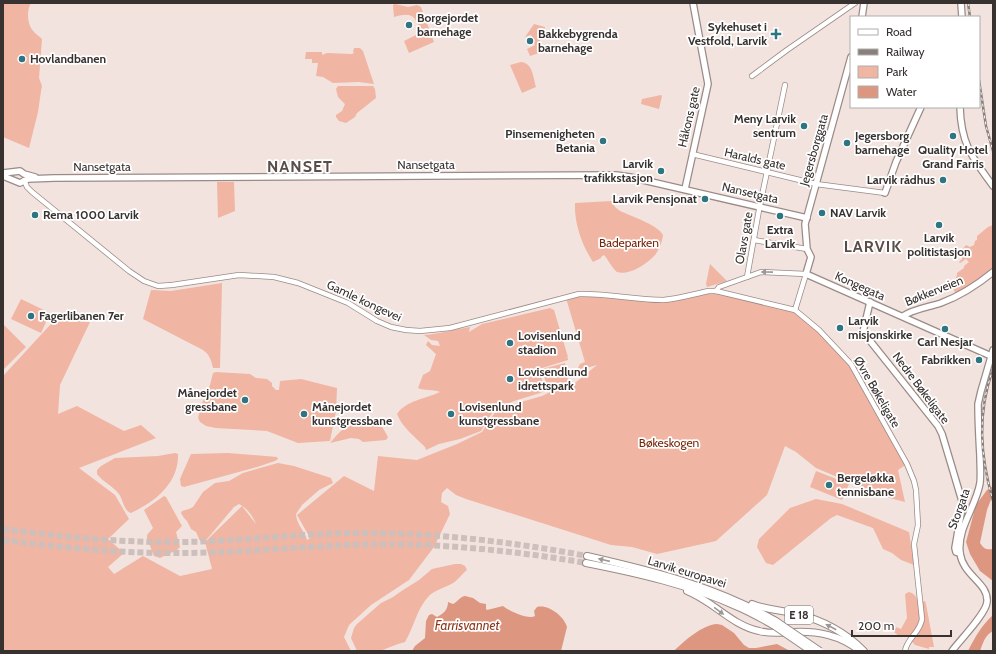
<svg xmlns="http://www.w3.org/2000/svg" width="996" height="654" font-family="Cabin,sans-serif">
	<style>
		.green { fill: #f0b5a3 }
		.water { fill: #dd9680 }
		.lines { fill: none; stroke-linecap: round; stroke-linejoin: round }
		.highway-tunnel { stroke: #cdbfbb; stroke-width: 6; stroke-dasharray: 6 3; stroke-linecap: butt }
		.minor-casing { stroke: #9a8b87; stroke-width: 6 }
		.major-casing { stroke: #9a8b87; stroke-width: 8 }
		.highway-casing { stroke: #9a8b87; stroke-width: 8 }
		.minor { stroke: #fff; stroke-width: 4.5 }
		.major { stroke: #fff; stroke-width: 5.5 }
		.highway { stroke: #fff; stroke-width: 6 }
		.rail-casing { stroke: #897f7b; stroke-width: 2.5 }
		.rail { stroke: #fff; stroke-width: 1; stroke-dasharray: 3; stroke-linecap: butt }
		.highway-bridge-casing { stroke: #9a8b87; stroke-width: 8; stroke-linecap: butt }
		.highway-bridge { stroke: #fff; stroke-width: 6 }
		.oneway { fill: #9b9897 }
		.poi-dot { fill: #2f7581; stroke: #fff; stroke-width: 1.5 }
		.labels { text-anchor: middle; stroke-width: 3.5; stroke-linejoin: round; paint-order: stroke }
		.shield { fill: #fff; stroke: #736f6d; stroke-width: 1 }
		.shield-label { font-size: 11px; font-weight: bold; fill: #37312f }
		.poi-label { font-size: 12px; font-weight: bold; fill: #37312f; stroke: #fff; text-anchor: start }
		.street-label { font-size: 12px; fill: #37312f; stroke: #fff }
		.park-label { font-size: 12px; fill: #782505; stroke: #fff }
		.water-label { font-size: 13px; font-style: italic; fill: #8c371c; stroke: #fff }
		.district-label { font-size: 16px; font-weight: bold; letter-spacing: 1px; fill: #5a4d49; stroke: #fff }
	</style>
	<rect width="100%" height="100%" fill="#f3e3de"/>
	<g class="green">
		<path d="M3,3H31C27,9 27,21 31,28C33,32 39,36 42,39L39,78L42,86L41,91L38,112L29,148L3,137Z"/>
		<path d="M395,4L408,7L417,5L421,7L434,42L409,53L404,41L418,34L421,31C414,15 412,12 394,17L393,5Z"/>
		<path d="M534,24L545,27L543,40H540L539,53L530,56L527,49L535,45L531,35L525,37Z"/>
		<path d="M354,48H360L363,51L374,84L359,82L333,83L323,77L316,76L318,63H312V59H305L306,52H322V55L327,53L352,54L354,53L353,52Z"/>
		<path d="M521,62C533,63 533,77 536,87L522,93L510,65Z"/>
		<path d="M338,86H373L375,89L376,98L357,113L355,117L346,123L339,121L336,117V115L342,111L345,104L338,97L336,89Z"/>
		<path d="M661,95L662,96L659,109L641,104L642,99Z"/>
		<path d="M217,182H234L235,211L218,218Z"/>
		<path d="M612,201L615,207L620,211C631,216 658,225 663,235C662,242 659,250 655,255C647,264 629,276 617,272C614,271 607,258 604,255L601,257V258L593,262C582,245 574,223 575,203Z"/>
		<path d="M993,225V269L986,275L956,294L955,293L953,287L957,284L955,280L957,275V273L964,268V266L969,262L966,259L960,263L959,262L962,259V250L966,245L970,247L974,245L975,241L977,240V236L988,227Z"/>
		<path d="M710,264L727,281L707,287L706,284Z"/>
		<path d="M222,283L220,368H213C211,360 210,355 203,350L143,319L151,290L171,291Z"/>
		<path d="M709,291L795,310L851,364L907,464L898,470L905,502L882,496L816,468L796,452L785,446L767,495L716,541L657,554L632,547L611,545L466,499L456,495L447,488L442,493L441,502L448,506L450,514L434,547L409,580L371,605L349,625L344,637L351,651H3V376L62,312L90,322L60,385L58,414L77,406L124,431L141,425L156,438L79,468L115,495L129,519L108,539L124,553L108,567L114,574L143,556L180,576L212,569L205,542L242,506L256,524C253,516 247,508 239,504L234,507L207,539L203,542L200,541L196,532L191,529L187,521L184,518L181,513L182,511L189,509L193,507L203,492L215,483L229,481L243,473L278,463L294,466L331,478L333,483L319,490L302,505L296,514C296,524 305,531 307,540L310,538L297,515L344,476L374,491L378,456L417,460L457,444L482,432L497,409L542,396L554,390L570,387L597,365L582,369L578,368L580,364L585,362L566,298L579,294L665,300Z"/>
		<path d="M21,299L50,313L41,333L11,319Z"/>
		<path d="M550,308L554,310L568,357L566,358H568V360L539,369L545,391L540,393L514,401L494,410L481,431L460,439L439,444L426,450L425,447C415,437 402,427 397,414C405,401 427,398 440,392C433,389 425,391 418,388L423,375L430,371L436,354L426,345L428,341L432,345L440,346L438,341L431,340L424,335C440,334 455,329 470,327L469,332L482,324Z"/>
		<path d="M3,324L26,347L3,370Z"/>
		<path d="M565,363L568,379V382L552,389L547,387L542,369Z"/>
		<path d="M216,372L250,374L256,378L267,379L272,383V386L276,390H279L280,381L301,379L337,388L336,411L330,441L298,443L267,431L216,428L206,426L200,422L198,418L200,408L210,385L213,373Z"/>
		<path d="M369,420L380,423L388,437L386,440L363,442L359,439L351,438L330,443C344,427 348,422 369,420Z"/>
		<path d="M175,453L178,454C179,483 155,502 131,513C124,511 123,500 119,494C113,486 103,482 97,474V470L101,466L115,458L158,456Z"/>
		<path d="M228,453L277,457L278,459L275,461L257,467L184,487L181,486L180,479L191,454Z"/>
		<path d="M816,471L849,484L842,500L810,487Z"/>
		<path d="M164,496L166,497L182,526L176,532L180,547L177,550L160,558L154,556L147,538V535L153,528L144,510Z"/>
		<path d="M816,499L842,504L909,532L914,565L901,560L892,553L883,549L873,528L837,515L831,518L773,565L766,563L757,547L759,539L790,508Z"/>
		<path d="M455,564H461L465,566L467,570C462,574 458,580 453,583C445,588 434,590 428,597C417,609 413,629 405,642L398,644L380,651H357L351,638L354,628L357,624L381,603L393,597L403,590L419,580L432,569Z"/>
		<path d="M909,592C915,594 916,596 918,602L925,601L926,604L934,647H929V649L915,645L908,637L899,636L894,632L896,627L901,629L907,618L905,594Z"/>
	</g>
	<g class="water">
		<path d="M993,486V494L987,510L980,543C984,549 986,550 993,549V581L980,571L970,554L966,542L976,505L987,490Z"/>
		<path d="M465,596L473,598L480,603L486,604V609L487,610L503,606C509,611 528,620 535,616L534,611L537,607C548,604 564,616 567,627L561,651H412L415,646L425,638L426,621L429,615L432,614L437,617C443,614 448,610 448,602L453,604C458,602 459,597 465,596Z"/>
		<path d="M993,615V631C985,635 983,643 980,651H968C975,637 982,625 993,615Z"/>
		<path d="M717,624L722,625L734,633L744,645L749,648H756L777,644L790,651H674C684,641 702,625 717,624Z"/>
	</g>
	<g class="lines">
		<g class="highway-tunnel">
			<path d="M3,529C63,537 123,543 184,542C243,541 302,533 362,533C438,533 513,542 587,556"/>
			<path d="M3,540C65,548 127,554 189,553C257,552 324,544 391,544C457,545 522,552 586,563"/>
		</g>
		<defs>
			<g id="minor">
				<path d="M752,76L787,50L855,3"/>
				<path d="M692,154L816,184L885,193"/>
				<path d="M24,180L27,187L32,192L129,271L144,281L158,286L172,285L239,275L274,277L298,283L348,303L377,321L391,327L406,330L420,331L450,328L579,294C607,293 635,300 663,300C678,299 694,294 709,291H716L795,310L819,330L851,364L907,464L914,481L916,490L918,525L914,544L922,619C920,633 907,638 905,651"/>
				<path d="M754,240L807,249"/>
				<path d="M747,277L759,210L785,85"/>
				<path d="M716,291L719,287L761,272L806,274L795,310"/>
			</g>
			<g id="major">
				<path d="M961,3L962,17"/>
				<path d="M862,17L864,3"/>
				<path d="M851,57L805,224L807,249L811,257L806,274L991,356"/>
				<path d="M960,107C961,144 972,157 993,186"/>
				<path d="M3,173L20,171L24,174L35,177"/>
				<path d="M3,176L20,183L28,179L54,178L616,175L630,177L807,218"/>
				<path d="M685,189L708,84L693,3"/>
				<path d="M885,193L896,162L921,107"/>
				<path d="M870,302L863,332L938,426L942,434L962,501V508L955,548L956,552L960,553"/>
				<path d="M903,316C914,309 929,307 941,303C960,296 977,285 993,272"/>
				<path d="M952,651C960,640 986,614 987,602C989,583 963,576 960,553C957,528 976,507 980,483C981,474 980,465 980,456C979,438 978,421 978,404L981,391L993,350"/>
			</g>
			<g id="highway">
				<path d="M587,556C653,571 717,587 776,621"/>
				<path d="M586,563C637,573 690,585 738,607C750,612 762,619 773,625"/>
				<path d="M687,591C713,601 731,625 759,631C770,634 782,633 793,632C818,631 840,635 860,651"/>
				<path d="M752,604C767,610 782,610 797,614C822,620 846,633 864,651"/>
			</g>
		</defs>
		<use href="#minor" class="minor-casing"/>
		<use href="#major" class="major-casing"/>
		<use href="#highway" class="highway-casing"/>
		<use href="#minor" class="minor"/>
		<use href="#major" class="major"/>
		<use href="#highway" class="highway"/>
		<defs>
			<g id="rail">
				<path d="M968,3L970,17"/>
				<path d="M979,80L986,126L993,151"/>
				<path d="M993,369C977,414 980,455 993,501"/>
			</g>
		</defs>
		<use href="#rail" class="rail-casing"/>
		<use href="#rail" class="rail"/>
		<defs>
			<g id="highway-bridge">
				<path d="M776,621L820,651"/>
				<path d="M773,625L811,651"/>
			</g>
		</defs>
		<use href="#highway-bridge" class="highway-bridge-casing"/>
		<use href="#highway-bridge" class="highway-bridge"/>
	</g>
	<defs><path id="oneway-solid" d="M-6-.8H1V-3.2L6.5 0L1 3.2V.8H-6Z"/></defs>
	<g class="oneway">
		<use href="#oneway-solid" transform="translate(767 272) rotate(-179)"/>
		<use href="#oneway-solid" transform="translate(604 560) rotate(-167)"/>
		<use href="#oneway-solid" transform="translate(719 611) rotate(36)"/>
		<use href="#oneway-solid" transform="translate(831 627) rotate(-152)"/>
	</g>
	<g class="poi-dot">
		<circle cx="409" cy="25" r="4"/>
		<path d="M774 28h4v4h4v4h-4v4h-4v-4h-4v-4h4z"/>
		<circle cx="530" cy="41" r="4"/>
		<circle cx="22" cy="59" r="4"/>
		<circle cx="804" cy="126" r="4"/>
		<circle cx="953" cy="136" r="4"/>
		<circle cx="603" cy="141" r="4"/>
		<circle cx="847" cy="143" r="4"/>
		<circle cx="661" cy="171" r="4"/>
		<circle cx="943" cy="180" r="4"/>
		<circle cx="705" cy="199" r="4"/>
		<circle cx="822" cy="213" r="4"/>
		<circle cx="35" cy="215" r="4"/>
		<circle cx="780" cy="216" r="4"/>
		<circle cx="939" cy="225" r="4"/>
		<circle cx="31" cy="316" r="4"/>
		<circle cx="840" cy="328" r="4"/>
		<circle cx="945" cy="329" r="4"/>
		<circle cx="510" cy="343" r="4"/>
		<circle cx="979" cy="360" r="4"/>
		<circle cx="510" cy="379" r="4"/>
		<circle cx="245" cy="400" r="4"/>
		<circle cx="304" cy="414" r="4"/>
		<circle cx="451" cy="414" r="4"/>
		<circle cx="829" cy="485" r="4"/>
	</g>
	<g class="labels">
		<rect class="shield" x="785" y="606" width="28" height="18" rx="3"/>
		<g class="shield-label">
			<text x="799" y="619">E 18</text>
		</g>
		<g class="poi-label">
			<text x="417" y="22">Borgejordet<tspan x="417" dy="14">barnehage</tspan></text>
			<text x="767" y="31" text-anchor="end">Sykehuset i<tspan x="767" dy="14">Vestfold, Larvik</tspan></text>
			<text x="538" y="38">Bakkebygrenda<tspan x="538" dy="14">barnehage</tspan></text>
			<text x="30" y="63">Hovlandbanen</text>
			<text x="796" y="123" text-anchor="end">Meny Larvik<tspan x="796" dy="14">sentrum</tspan></text>
			<text x="595" y="138" text-anchor="end">Pinsemenigheten<tspan x="595" dy="14">Betania</tspan></text>
			<text x="855" y="140">Jegersborg<tspan x="855" dy="14">barnehage</tspan></text>
			<text x="953" y="154" text-anchor="middle">Quality Hotel<tspan x="953" dy="14">Grand Farris</tspan></text>
			<text x="653" y="168" text-anchor="end">Larvik<tspan x="653" dy="14">trafikkstasjon</tspan></text>
			<text x="935" y="184" text-anchor="end">Larvik rådhus</text>
			<text x="697" y="203" text-anchor="end">Larvik Pensjonat</text>
			<text x="830" y="217">NAV Larvik</text>
			<text x="43" y="219">Rema 1000 Larvik</text>
			<text x="780" y="234" text-anchor="middle">Extra<tspan x="780" dy="14">Larvik</tspan></text>
			<text x="939" y="242" text-anchor="middle">Larvik<tspan x="939" dy="14">politistasjon</tspan></text>
			<text x="39" y="320">Fagerlibanen 7er</text>
			<text x="848" y="325">Larvik<tspan x="848" dy="14">misjonskirke</tspan></text>
			<text x="518" y="340">Lovisenlund<tspan x="518" dy="14">stadion</tspan></text>
			<text x="945" y="346" text-anchor="middle">Carl Nesjar</text>
			<text x="971" y="364" text-anchor="end">Fabrikken</text>
			<text x="518" y="376">Lovisendlund<tspan x="518" dy="14">idrettspark</tspan></text>
			<text x="237" y="397" text-anchor="end">Månejordet<tspan x="237" dy="14">gressbane</tspan></text>
			<text x="312" y="411">Månejordet<tspan x="312" dy="14">kunstgressbane</tspan></text>
			<text x="459" y="411">Lovisenlund<tspan x="459" dy="14">kunstgressbane</tspan></text>
			<text x="837" y="482">Bergeløkka<tspan x="837" dy="14">tennisbane</tspan></text>
		</g>
		<g class="street-label">
			<text transform="translate(689 117) rotate(-77)" y="4">Håkons gate</text>
			<text transform="translate(814 150) rotate(-74)" y="4">Jegersborggata</text>
			<text transform="translate(755 159) rotate(13)" y="4">Haralds gate</text>
			<text x="426" y="169">Nansetgata</text>
			<text x="102" y="171">Nansetgata</text>
			<text transform="translate(750 193) rotate(13)" y="4">Nansetgata</text>
			<text transform="translate(744 238) rotate(-80)" y="4">Olavs gate</text>
			<text transform="translate(860 286) rotate(24)" y="4">Kongegata</text>
			<text transform="translate(934 291) rotate(-22)" y="4">Bøkkerveien</text>
			<text transform="translate(364 301) rotate(25)" y="4">Gamle kongevei</text>
			<text transform="translate(921 388) rotate(53)" y="4">Nedre Bøkeligate</text>
			<text transform="translate(877 392) rotate(60)" y="4">Øvre Bøkeligate</text>
			<text transform="translate(959 509) rotate(-70)" y="4">Storgata</text>
			<text transform="translate(687 572) rotate(17)" y="4">Larvik europavei</text>
		</g>
		<g class="park-label">
			<text x="629" y="247">Badeparken</text>
			<text x="669" y="447">Bøkeskogen</text>
		</g>
		<g class="water-label">
			<text x="467" y="630">Farrisvannet</text>
		</g>
		<g class="district-label">
			<text x="300" y="172">NANSET</text>
			<text x="873" y="252">LARVIK</text>
		</g>
	</g>
	<rect width="996" height="654" fill="none" stroke="#37312f" stroke-width="8"/>
	<rect x="850" y="16" width="130" height="92" fill="#ffffff" stroke="#afadac"/>
	<rect x="858" y="29" width="20" height="6" fill="#ffffff" stroke="#afadac"/>
	<text x="886" y="36" font-size="12" fill="#37312f">Road</text>
	<rect x="858" y="49" width="20" height="6" fill="#897f7b" stroke="#afadac"/>
	<text x="886" y="56" font-size="12" fill="#37312f">Railway</text>
	<rect x="858" y="66" width="20" height="12" fill="#f0b5a3" stroke="#afadac"/>
	<text x="886" y="76" font-size="12" fill="#37312f">Park</text>
	<rect x="858" y="86" width="20" height="12" fill="#dd9680" stroke="#afadac"/>
	<text x="886" y="96" font-size="12" fill="#37312f">Water</text>
	<path d="M852 630v6h99v-6" fill="none" stroke="#37312f" stroke-width="2"/>
	<text x="858" y="630" font-size="12" fill="#37312f" stroke="#ffffff" stroke-width="3" paint-order="stroke">200 m</text>
</svg>
